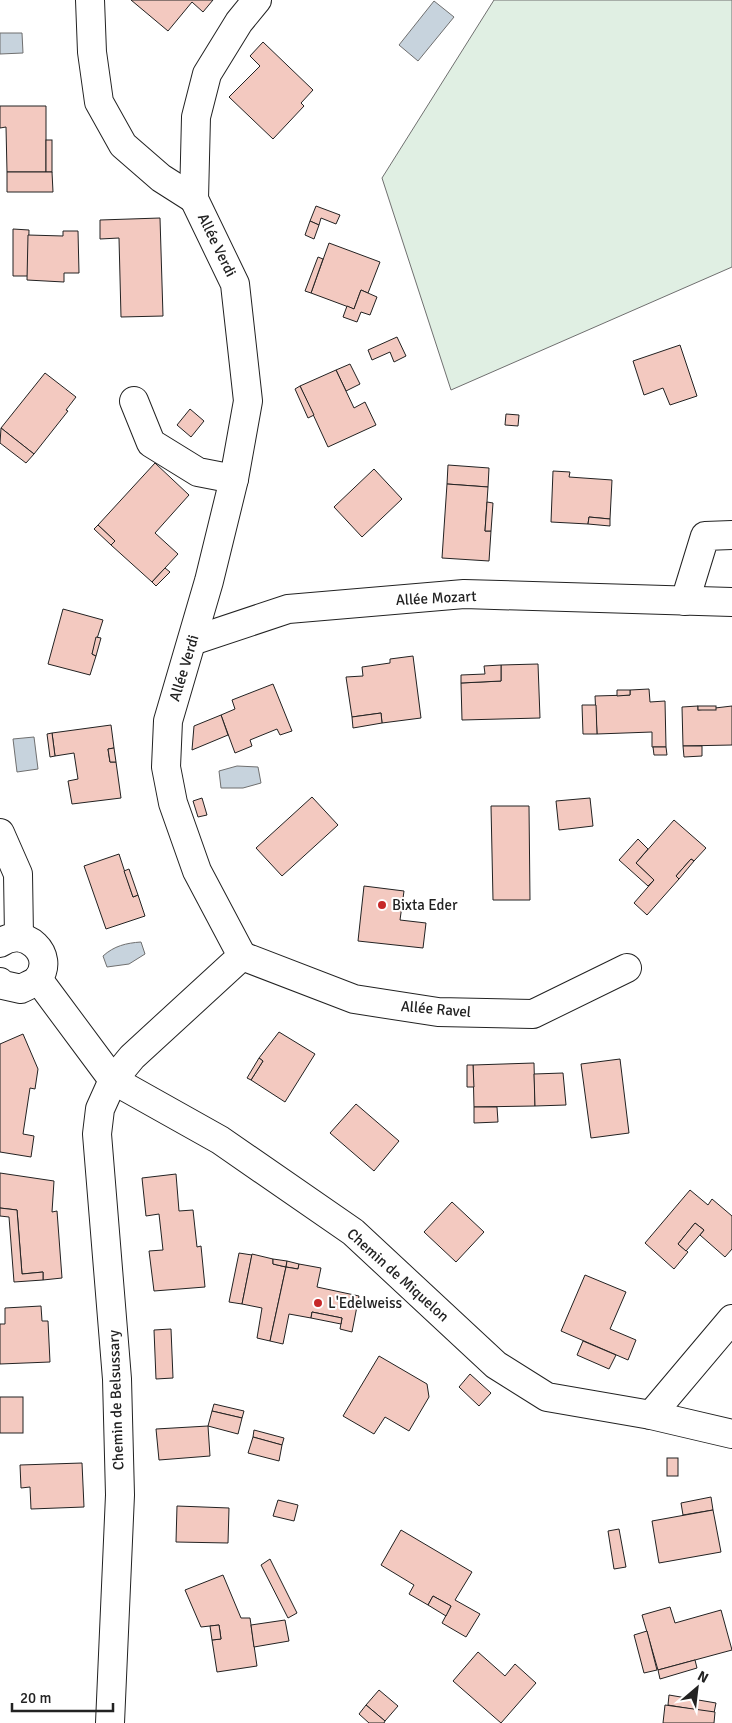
<svg xmlns="http://www.w3.org/2000/svg" width="732" height="1723" font-family="Signika,sans-serif">
	<style>
		.green { fill: #e0efe3; stroke: #6f6f6f }
		.water { fill: #c7d3dd; stroke: #6f6f6f }
		.building { fill: #f3c9c0; stroke: #222 }
		.lines { fill: none; stroke-linecap: round; stroke-linejoin: round }
		.minor-casing { stroke: #222; stroke-width: 30 }
		.minor { stroke: #fff; stroke-width: 28 }
		.poi-dot { fill: #c62828; stroke: #fff; stroke-width: 2 }
		.labels { text-anchor: middle; stroke-width: 4; stroke-linejoin: round; paint-order: stroke }
		.street-label { font-size: 15px; fill: #222; stroke: #fff }
		.poi-label { font-size: 15px; fill: #222; stroke: #fff; text-anchor: start }
	</style>
	<rect width="100%" height="100%" fill="#fff"/>
	<path class="green" d="M494,0H732V267L451,390L382,178Z"/>
	<g class="water">
		<path d="M434,1L454,17L418,61L399,45Z"/>
		<path d="M0,33H22L23,53L0,54Z"/>
		<path d="M34,737L38,769L17,772L13,739Z"/>
		<path d="M237,766L258,767L261,783L243,788H221L219,771Z"/>
		<path d="M141,942L145,954L129,964L107,967L103,956C114,946 126,943 141,942Z"/>
	</g>
	<g class="building">
		<path d="M131,0H213L203,12L192,2L168,31Z"/>
		<path d="M263,42L313,90L301,103L304,106L273,139L229,97L260,66L250,56Z"/>
		<path d="M0,106H46V172H7L6,127L0,128Z"/>
		<rect x="46" y="140" width="6" height="32"/>
		<path d="M7,172H52L53,192H7Z"/>
		<path d="M316,206L340,215L336,224L321,218L319,225L310,221Z"/>
		<path d="M160,218L163,316L121,317L119,238L100,239V220Z"/>
		<path d="M310,221L319,225L314,239L305,235Z"/>
		<path d="M13,229L29,230L28,276H13Z"/>
		<path d="M63,231H78L79,273H64V282L27,280L28,235L63,236Z"/>
		<path d="M329,243L380,262L368,293L361,290L354,309L311,293Z"/>
		<path d="M318,257L323,259L311,293L305,291Z"/>
		<path d="M361,290L377,297L370,315L361,312L357,322L343,317L347,306L354,309Z"/>
		<path d="M397,337L406,356L394,362L390,352L372,360L368,350Z"/>
		<path d="M680,345L697,396L670,405L663,388L644,395L633,361Z"/>
		<path d="M350,364L360,384L346,391L336,370Z"/>
		<path d="M336,370L354,408L365,402L376,425L328,447L300,386Z"/>
		<path d="M45,373L76,397L66,410L68,411L34,454L1,428Z"/>
		<path d="M300,386L314,415L308,418L295,389Z"/>
		<path d="M190,409L204,421L191,437L177,425Z"/>
		<path d="M506,414L519,415L518,426L505,425Z"/>
		<path d="M1,428L34,454L26,463L0,443Z"/>
		<path d="M155,463L189,495L155,533L178,554L152,582L111,545L115,541L98,525Z"/>
		<path d="M448,465L489,468L488,487L447,484Z"/>
		<path d="M374,469L402,499L362,537L334,507Z"/>
		<path d="M553,471L570,472L569,477L612,480L610,519L589,517L588,524L551,522Z"/>
		<path d="M447,484L488,487L485,531H491L489,561L442,558Z"/>
		<path d="M487,502L493,503L491,531H485Z"/>
		<path d="M589,517L610,519V526L588,524Z"/>
		<path d="M98,525L115,541L111,545L94,529Z"/>
		<path d="M165,568L170,572L156,586L152,582Z"/>
		<path d="M63,609L103,620L92,654L96,656L90,675L48,664Z"/>
		<path d="M96,637L101,638L96,656L92,654Z"/>
		<path d="M413,656L421,718L382,723L381,713L352,717L346,677L363,676L362,667L390,663V659Z"/>
		<path d="M538,664L540,718L462,720L461,683L501,681V665Z"/>
		<path d="M501,665V681L461,683V675L485,674L484,666Z"/>
		<path d="M273,684L292,731L280,735L277,729L250,740L252,746L235,753L221,715L235,709L232,700Z"/>
		<path d="M649,689L650,702L665,701L666,747H652V732L597,734L595,696L630,695V690Z"/>
		<path d="M617,690H630V695L617,696Z"/>
		<path d="M582,705H596L597,734H583Z"/>
		<path d="M698,706V710L732,706V745L683,746L682,707Z"/>
		<rect x="698" y="706" width="18" height="4"/>
		<path d="M381,713L382,723L353,728L352,717Z"/>
		<path d="M221,715L228,735L192,750L194,726Z"/>
		<path d="M111,725L114,748L108,749L110,762H116L121,798L72,804L68,781L78,779L74,753L55,756L52,733Z"/>
		<path d="M52,733L55,756L50,757L47,734Z"/>
		<path d="M683,746H702V756L684,757Z"/>
		<path d="M653,747H666L667,755H654Z"/>
		<path d="M114,748L116,762H110L108,749Z"/>
		<path d="M312,797L338,825L282,876L256,848Z"/>
		<path d="M202,798L207,815L198,817L193,801Z"/>
		<path d="M590,798L593,826L559,830L556,801Z"/>
		<path d="M491,806H529L530,900H493Z"/>
		<path d="M674,820L706,848L694,861L691,859L676,876L679,879L647,915L634,903L654,880L636,863Z"/>
		<path d="M638,839L648,849L636,863L654,880L648,886L619,860Z"/>
		<path d="M119,854L133,897L138,895L145,916L106,929L84,866Z"/>
		<path d="M691,859L694,861L679,879L676,876Z"/>
		<path d="M129,869L138,895L133,897L124,871Z"/>
		<path d="M364,886L404,891L400,920L426,923L423,948L358,941Z"/>
		<path d="M279,1032L315,1054L285,1102L251,1080L263,1061L259,1058Z"/>
		<path d="M23,1034L38,1069L35,1089L30,1088L23,1134L34,1136L31,1157L0,1152V1044Z"/>
		<path d="M259,1058L263,1061L251,1080L247,1078Z"/>
		<path d="M620,1059L629,1133L591,1138L581,1064Z"/>
		<path d="M534,1063L535,1106L474,1107L473,1065Z"/>
		<path d="M467,1065H473L474,1087H467Z"/>
		<path d="M563,1073L566,1105L535,1106L534,1074Z"/>
		<path d="M356,1104L399,1141L374,1171L330,1133Z"/>
		<path d="M474,1107H497L498,1122L474,1123Z"/>
		<path d="M0,1173L54,1181L52,1212L57,1211L62,1278L43,1280V1272L22,1274L17,1210L0,1208Z"/>
		<path d="M176,1174L179,1211L193,1210L197,1247L201,1246L205,1287L154,1291L149,1251L163,1250L159,1214L146,1216L142,1178Z"/>
		<path d="M690,1190L708,1205L712,1199L732,1216V1249L725,1257L700,1235L704,1230L695,1223L678,1244L688,1252L674,1269L645,1243Z"/>
		<path d="M452,1202L484,1232L456,1262L424,1232Z"/>
		<path d="M0,1208L17,1210L22,1274L43,1272V1280L14,1282L9,1217L0,1216Z"/>
		<path d="M695,1223L704,1230L686,1251L678,1244Z"/>
		<path d="M239,1253L252,1255L242,1304L229,1302Z"/>
		<path d="M252,1254L273,1259V1264L286,1267L270,1341L257,1338L262,1308L242,1304Z"/>
		<path d="M273,1259L287,1261L286,1267L273,1264Z"/>
		<path d="M287,1261L299,1264L298,1269L286,1267Z"/>
		<path d="M299,1264L321,1268L317,1287L359,1296L352,1332L340,1329L342,1318L312,1312L311,1318L289,1314L283,1344L270,1341L286,1267L298,1269Z"/>
		<path d="M585,1275L626,1292L610,1329L636,1340L628,1360L561,1331Z"/>
		<path d="M41,1306L42,1321H48L50,1362L0,1364V1324H5V1308Z"/>
		<path d="M312,1312L342,1318L341,1324L311,1318Z"/>
		<path d="M171,1329L173,1378L156,1379L154,1330Z"/>
		<path d="M583,1341L616,1355L609,1369L577,1355Z"/>
		<path d="M379,1356L427,1384L429,1397L409,1431L385,1417L374,1434L343,1416Z"/>
		<path d="M470,1374L491,1393L479,1406L459,1387Z"/>
		<rect x="0" y="1397" width="23" height="36"/>
		<path d="M214,1404L244,1411L242,1418L212,1411Z"/>
		<path d="M212,1411L242,1418L238,1434L208,1426Z"/>
		<path d="M208,1426L210,1456L159,1460L156,1429Z"/>
		<path d="M254,1430L284,1438L282,1445L253,1437Z"/>
		<path d="M253,1437L282,1445L279,1461L248,1453Z"/>
		<rect x="667" y="1458" width="11" height="18"/>
		<path d="M82,1463L84,1507L31,1509L30,1487L21,1488L20,1465Z"/>
		<path d="M711,1497L713,1510L683,1515L681,1503Z"/>
		<path d="M278,1500L298,1505L294,1521L273,1516Z"/>
		<path d="M177,1506L229,1508L228,1543L176,1542Z"/>
		<path d="M713,1510L721,1552L659,1563L652,1521Z"/>
		<path d="M619,1529L626,1567L614,1569L608,1531Z"/>
		<path d="M401,1530L472,1572L455,1600L480,1614L466,1637L442,1623L451,1606L433,1596L428,1605L409,1594L414,1585L381,1565Z"/>
		<path d="M270,1559L297,1613L288,1618L261,1565Z"/>
		<path d="M223,1575L241,1618H250L257,1666L217,1672L212,1640L221,1639L219,1625L201,1627L185,1590Z"/>
		<path d="M433,1596L451,1606L446,1616L428,1605Z"/>
		<path d="M670,1607L675,1623L721,1610L732,1650L658,1670L642,1615Z"/>
		<path d="M285,1620L289,1641L254,1647L251,1625Z"/>
		<path d="M219,1625L221,1639L212,1640L210,1626Z"/>
		<path d="M647,1631L657,1670L644,1673L634,1635Z"/>
		<path d="M478,1652L505,1676L515,1664L536,1683L501,1723L453,1681Z"/>
		<path d="M695,1660L697,1668L660,1679L658,1670Z"/>
		<path d="M379,1690L398,1706L385,1721L366,1705Z"/>
		<path d="M669,1695L716,1703L714,1713L668,1705Z"/>
		<path d="M366,1705L385,1721L384,1723H369L359,1714Z"/>
		<path d="M665,1705L715,1712L714,1723H663Z"/>
	</g>
	<g class="lines">
		<defs>
			<g id="minor">
				<path d="M90,0L92,52L99,102L123,145L161,178L194,199"/>
				<path d="M134,401L151,443L198,472L234,479"/>
				<path d="M685,601L705,536L732,535"/>
				<path d="M192,641L288,609L464,594L732,602"/>
				<path d="M0,833L18,874L19,936"/>
				<path d="M0,943C25,925 56,955 38,979C35,983 26,986 21,989L3,985L0,982"/>
				<path d="M242,956L354,999L438,1012L533,1014L627,968"/>
				<path d="M38,979L113,1080L220,1140L353,1232L496,1365L547,1397L651,1415L732,1434"/>
				<path d="M651,1415L732,1319"/>
				<path d="M110,1723L120,1495L117,1379L97,1134L100,1109L113,1080L132,1057L242,956L197,871L173,803L166,767L168,721L209,581L234,479L248,401L235,284L194,199L196,117L207,74L239,22L257,0"/>
			</g>
		</defs>
		<use href="#minor" class="minor-casing"/>
		<use href="#minor" class="minor"/>
	</g>
	<g class="poi-dot">
		<circle cx="382" cy="905" r="5"/>
		<circle cx="318" cy="1303" r="5"/>
	</g>
	<g class="labels">
		<g class="street-label">
			<text transform="translate(217 245) rotate(64)" y="5">Allée Verdi</text>
			<text transform="translate(436 598) rotate(-3)" y="5">Allée Mozart</text>
			<text transform="translate(184 668) rotate(-73)" y="5">Allée Verdi</text>
			<text transform="translate(436 1009) rotate(5)" y="5">Allée Ravel</text>
			<text transform="translate(398 1275) rotate(42)" y="5">Chemin de Miquelon</text>
			<text transform="translate(116 1400) rotate(-92)" y="5">Chemin de Belsussary</text>
		</g>
		<g class="poi-label">
			<text x="392" y="910">Bixta Eder</text>
			<text x="328" y="1308">L'Edelweiss</text>
		</g>
	</g>
	<g transform="translate(697 1688) rotate(28)" stroke="#ffffff" stroke-width="4" paint-order="stroke">
	<path d="M0-4L9 19L0 12L-9 19Z" fill="#222222"/>
	<text y="-8" font-size="14" font-weight="bold" text-anchor="middle" fill="#222222">N</text>
	</g>
	<path d="M12 1703v8h101v-8" fill="none" stroke="#222222" stroke-width="2.5"/>
	<text x="20" y="1703" font-size="15" fill="#222222" stroke="#ffffff" stroke-width="4" paint-order="stroke">20 m</text>
</svg>
